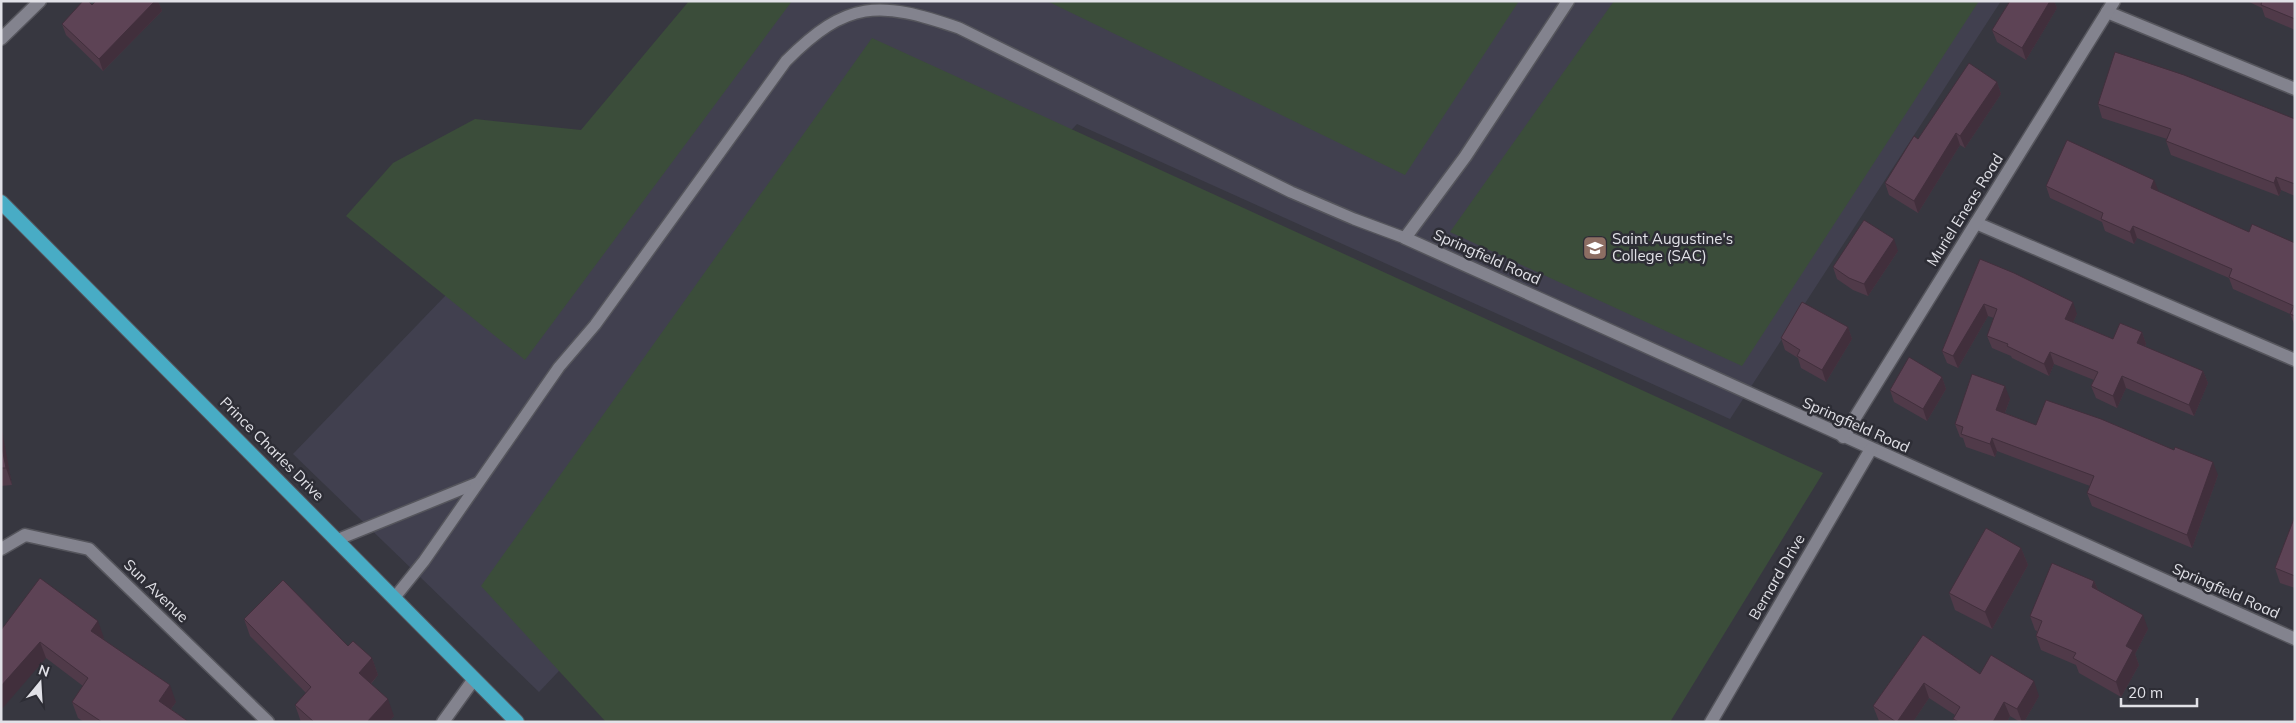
<svg xmlns="http://www.w3.org/2000/svg" width="2296" height="723" font-family="Mulish,sans-serif">
	<style>
		.built { fill: #41404f }
		.green { fill: #3b4d3a }
		.lines { fill: none; stroke-linecap: round; stroke-linejoin: round }
		.service-casing { stroke: #55555c; stroke-width: 14 }
		.minor-casing { stroke: #55555c; stroke-width: 15 }
		.trunk-casing { stroke: #55555c; stroke-width: 16 }
		.service { stroke: #83838e; stroke-width: 11 }
		.minor { stroke: #83838e; stroke-width: 12 }
		.trunk { stroke: #48acc5; stroke-width: 14 }
		.wall { fill: #503a49 }
		.shaded-wall { fill: #412f3c }
		.building { fill: #5d4355; stroke: #412f3c }
		.labels { text-anchor: middle; stroke-width: 5; stroke-linejoin: round; paint-order: stroke }
		.street-label { font-size: 15px; fill: #e1e1e7; stroke: #2d2d35 }
		.poi-label { font-size: 15px; fill: #e1e1e7; stroke: #2d2d35; text-anchor: start }
	</style>
	<rect width="100%" height="100%" fill="#373740"/>
	<path class="built" d="M729,1H2001L1730,419L1077,124L539,692L293,454Z"/>
	<g class="green">
		<path d="M689,1H792L525,360L346,216L393,163L475,119L581,130Z"/>
		<path d="M1047,1H1519L1405,175Z"/>
		<path d="M1614,1H1979L1742,366L1450,232Z"/>
		<path d="M872,38L1823,473L1670,722H606L481,586Z"/>
	</g>
	<g class="lines">
		<defs>
			<g id="service">
				<path d="M339,539L477,483"/>
				<path d="M395,597L424,561L559,367L595,325L786,61C847,0 878,0 959,28L1291,192L1354,219L1405,238"/>
			</g>
			<g id="minor">
				<path d="M1568,1L1465,157L1405,238L2295,639"/>
				<path d="M2107,12L2295,89"/>
				<path d="M1,39L40,1"/>
				<path d="M1976,223L2295,360"/>
				<path d="M1843,437L2114,1"/>
				<path d="M1,549L25,535L89,549L268,722"/>
				<path d="M443,722L474,679"/>
				<path d="M1711,722L1871,449"/>
			</g>
			<path id="trunk" d="M1,202L517,722"/>
		</defs>
		<use href="#service" class="service-casing"/>
		<use href="#minor" class="minor-casing"/>
		<use href="#trunk" class="trunk-casing"/>
		<use href="#service" class="service"/>
		<use href="#minor" class="minor"/>
		<use href="#trunk" class="trunk"/>
	</g>
	<g class="wall">
		<path d="M96,1H158L162,11L103,71L66,35L62,24L92,5Z"/>
		<path d="M2010,1H2054L2057,8L2026,60L1997,42L1992,30Z"/>
		<path d="M2247,1H2295V30L2265,17L2262,8Z"/>
		<path d="M1997,82L2001,94L1965,148L1960,145L1918,213L1889,195L1885,183L1918,139Z"/>
		<path d="M2098,104L2295,119V196L2281,190L2279,196L2171,155L2166,141L2167,139L2102,118Z"/>
		<path d="M2046,186L2159,192L2249,232L2295,243V326L2290,314L2233,289L2229,278L2137,238L2134,244L2105,231L2102,222L2050,198Z"/>
		<path d="M1898,251L1868,296L1853,290L1837,279L1833,267Z"/>
		<path d="M1980,259L2077,314L2073,322L2113,339L2142,332L2146,344L2145,347L2203,371L2208,383L2194,416L2126,388L2117,408L2096,398L2091,386L2094,380L2054,364L2049,376L2012,358L2011,356L1992,348L1987,336L1994,318L1988,316L1958,368L1947,363L1942,351Z"/>
		<path d="M1848,327L1852,339L1826,382L1801,368L1798,358L1785,350L1781,338Z"/>
		<path d="M1942,377L1946,389L1927,421L1894,402L1890,390Z"/>
		<path d="M2010,399L2005,413L2036,425L2218,475L2192,548L2092,506L2087,493L2090,486L1997,451L1995,457L1966,447L1963,438L1960,437L1955,424Z"/>
		<path d="M1,428L12,485L1,486Z"/>
		<path d="M2295,516V588L2280,583L2275,568Z"/>
		<path d="M2021,548L2028,565L1992,629L1955,610L1949,593Z"/>
		<path d="M2094,581L2098,590L2148,629L2135,654L2139,665L2121,697L2079,673L2076,665L2041,650L2036,636L2037,631L2035,630L2030,616Z"/>
		<path d="M244,619L348,646L372,658L378,675L371,684L394,716L389,722H301L295,705L306,693L250,636Z"/>
		<path d="M1,630L104,638L103,639L176,702L171,709L189,722H84L78,718L72,702L83,686L46,658Z"/>
		<path d="M1923,635L1980,674L2039,696L2024,722H2020L2010,716L2007,722H1954L1953,719L1955,715L1929,698L1913,722H1880L1879,721L1873,706Z"/>
	</g>
	<g class="shaded-wall">
		<path d="M155,1H158L162,11L103,71L99,59Z"/>
		<path d="M2050,1H2054L2057,8L2026,60L2022,48Z"/>
		<path d="M1997,82L2001,94L1965,148L1960,136Z"/>
		<path d="M1956,133L1960,145L1918,213L1914,201Z"/>
		<path d="M2276,177L2281,190L2279,196L2274,183Z"/>
		<path d="M2154,180L2159,192L2151,188Z"/>
		<path d="M2133,226L2137,238L2134,244L2130,232Z"/>
		<path d="M1894,239L1898,251L1868,296L1864,284Z"/>
		<path d="M2073,302L2077,314L2069,331L2065,319Z"/>
		<path d="M1984,304L1988,316L1958,368L1953,356Z"/>
		<path d="M1848,327L1852,339L1826,382L1822,370Z"/>
		<path d="M2142,332L2146,344L2141,355L2137,343Z"/>
		<path d="M2050,352L2054,364L2049,376L2044,364Z"/>
		<path d="M2203,371L2208,383L2194,416L2189,405Z"/>
		<path d="M2122,376L2126,388L2117,408L2113,396Z"/>
		<path d="M1942,377L1946,389L1927,421L1923,409Z"/>
		<path d="M2005,386L2010,399L2001,423L1996,410Z"/>
		<path d="M1,428L2,430L12,485L6,468L1,443Z"/>
		<path d="M1992,438L1997,451L1995,457L1990,444Z"/>
		<path d="M2213,462L2218,475L2192,548L2187,535Z"/>
		<path d="M2021,548L2028,565L1992,629L1985,612Z"/>
		<path d="M2094,581L2100,595L2092,587Z"/>
		<path d="M2143,615L2148,629L2135,654L2139,665L2121,697L2116,682L2126,646Z"/>
		<path d="M98,621L104,638L97,647L91,631Z"/>
		<path d="M40,642L46,658L1,710V686Z"/>
		<path d="M372,658L378,675L365,690L359,673Z"/>
		<path d="M2034,681L2039,696L2024,722H2022L2017,709Z"/>
		<path d="M1924,683L1929,698L1913,722H1897Z"/>
		<path d="M170,685L176,702L165,717L159,701Z"/>
		<path d="M388,699L394,716L389,722H367Z"/>
		<path d="M2004,702L2010,716L2007,722H1993Z"/>
	</g>
	<g class="building">
		<path d="M83,1H88L92,5L96,1H155L99,59L62,24Z"/>
		<path d="M2010,1H2050L2022,48L1992,30Z"/>
		<path d="M2262,1H2295V19L2261,5Z"/>
		<path d="M2115,52L2184,75L2295,119V184L2276,177L2274,183L2166,141L2171,129L2098,104Z"/>
		<path d="M1969,63L1997,82L1960,136L1956,133L1914,201L1885,183L1914,136L1918,139Z"/>
		<path d="M2067,140L2154,180L2151,188L2249,232L2252,224L2295,243V316L2290,314L2294,306L2229,277L2232,269L2133,226L2130,232L2101,219L2103,213L2046,186Z"/>
		<path d="M1864,220L1894,239L1864,284L1849,278L1833,267Z"/>
		<path d="M1980,259L2014,273L2073,302L2065,319L2113,339L2120,323L2142,332L2137,343L2203,371L2189,405L2122,376L2113,396L2091,386L2098,372L2050,352L2044,364L2007,346L2008,344L1987,336L1997,309L1984,304L1953,356L1942,351Z"/>
		<path d="M1802,302L1848,327L1822,370L1797,356L1800,350L1781,338Z"/>
		<path d="M1909,357L1942,377L1923,409L1890,390Z"/>
		<path d="M1972,374L2005,386L1996,410L2036,425L2046,400L2101,419L2174,450L2175,447L2213,462L2187,535L2087,493L2094,476L1992,438L1990,444L1961,434L1963,427L1955,424Z"/>
		<path d="M1,443L6,468H1Z"/>
		<path d="M2295,516V576L2275,568Z"/>
		<path d="M1986,528L2021,548L1985,612L1949,593Z"/>
		<path d="M2052,563L2094,581L2092,587L2143,615L2126,646L2133,650L2116,682L2073,658L2076,653L2036,636L2042,621L2030,616Z"/>
		<path d="M40,578L98,621L91,631L170,685L159,701L189,722H102L72,702L88,678L40,642L1,686V630Z"/>
		<path d="M283,580L348,646L353,641L372,658L359,673L388,699L367,722H314L295,705L311,687L244,619Z"/>
		<path d="M1923,635L1980,674L1991,655L2034,681L2017,709L2004,702L1993,722H1959L1953,719L1960,707L1924,683L1897,722H1896L1873,706Z"/>
		<path d="M2295,716V722H2292Z"/>
	</g>
	<defs>
		<symbol id="school-square" viewBox="-11 -11 22 22"><rect x="-9" y="-9" width="18" height="18" rx="4" fill="#8d6e63" stroke="#2d2d35"/><path d="M0-5L7-2L0 1L-7-2ZM-4 1L0 2.5L4 1V4Q0 6-4 4Z" fill="#fff"/></symbol>
	</defs>
	<g fill-rule="evenodd">
		<use href="#school-square" x="1581" y="234" width="28" height="28"/>
	</g>
	<g class="labels">
		<g class="street-label">
			<text transform="translate(1965 210) rotate(-58)" y="5">Muriel Eneas Road</text>
			<text transform="translate(1487 257) rotate(24)" y="5">Springfield Road</text>
			<text transform="translate(1856 425) rotate(24)" y="5">Springfield Road</text>
			<text transform="translate(272 449) rotate(45)" y="5">Prince Charles Drive</text>
			<text transform="translate(1777 577) rotate(-60)" y="5">Bernard Drive</text>
			<text transform="translate(156 591) rotate(44)" y="5">Sun Avenue</text>
			<text transform="translate(2226 591) rotate(24)" y="5">Springfield Road</text>
		</g>
		<g class="poi-label">
			<text x="1612" y="244">Saint Augustine's<tspan x="1612" dy="17">College (SAC)</tspan></text>
		</g>
	</g>
	<rect width="2296" height="723" fill="none" stroke="#e1e1e7" stroke-width="5"/>
	<g transform="translate(40 683) rotate(18)" stroke="#2d2d35" stroke-width="4" paint-order="stroke">
	<path d="M0-4L9 19L0 12L-9 19Z" fill="#e1e1e7"/>
	<text y="-8" font-size="14" font-weight="bold" text-anchor="middle" fill="#e1e1e7">N</text>
	</g>
	<path d="M2121 698v8h76v-8" fill="none" stroke="#e1e1e7" stroke-width="2.5"/>
	<text x="2128" y="698" font-size="15" fill="#e1e1e7" stroke="#2d2d35" stroke-width="4" paint-order="stroke">20 m</text>
</svg>
